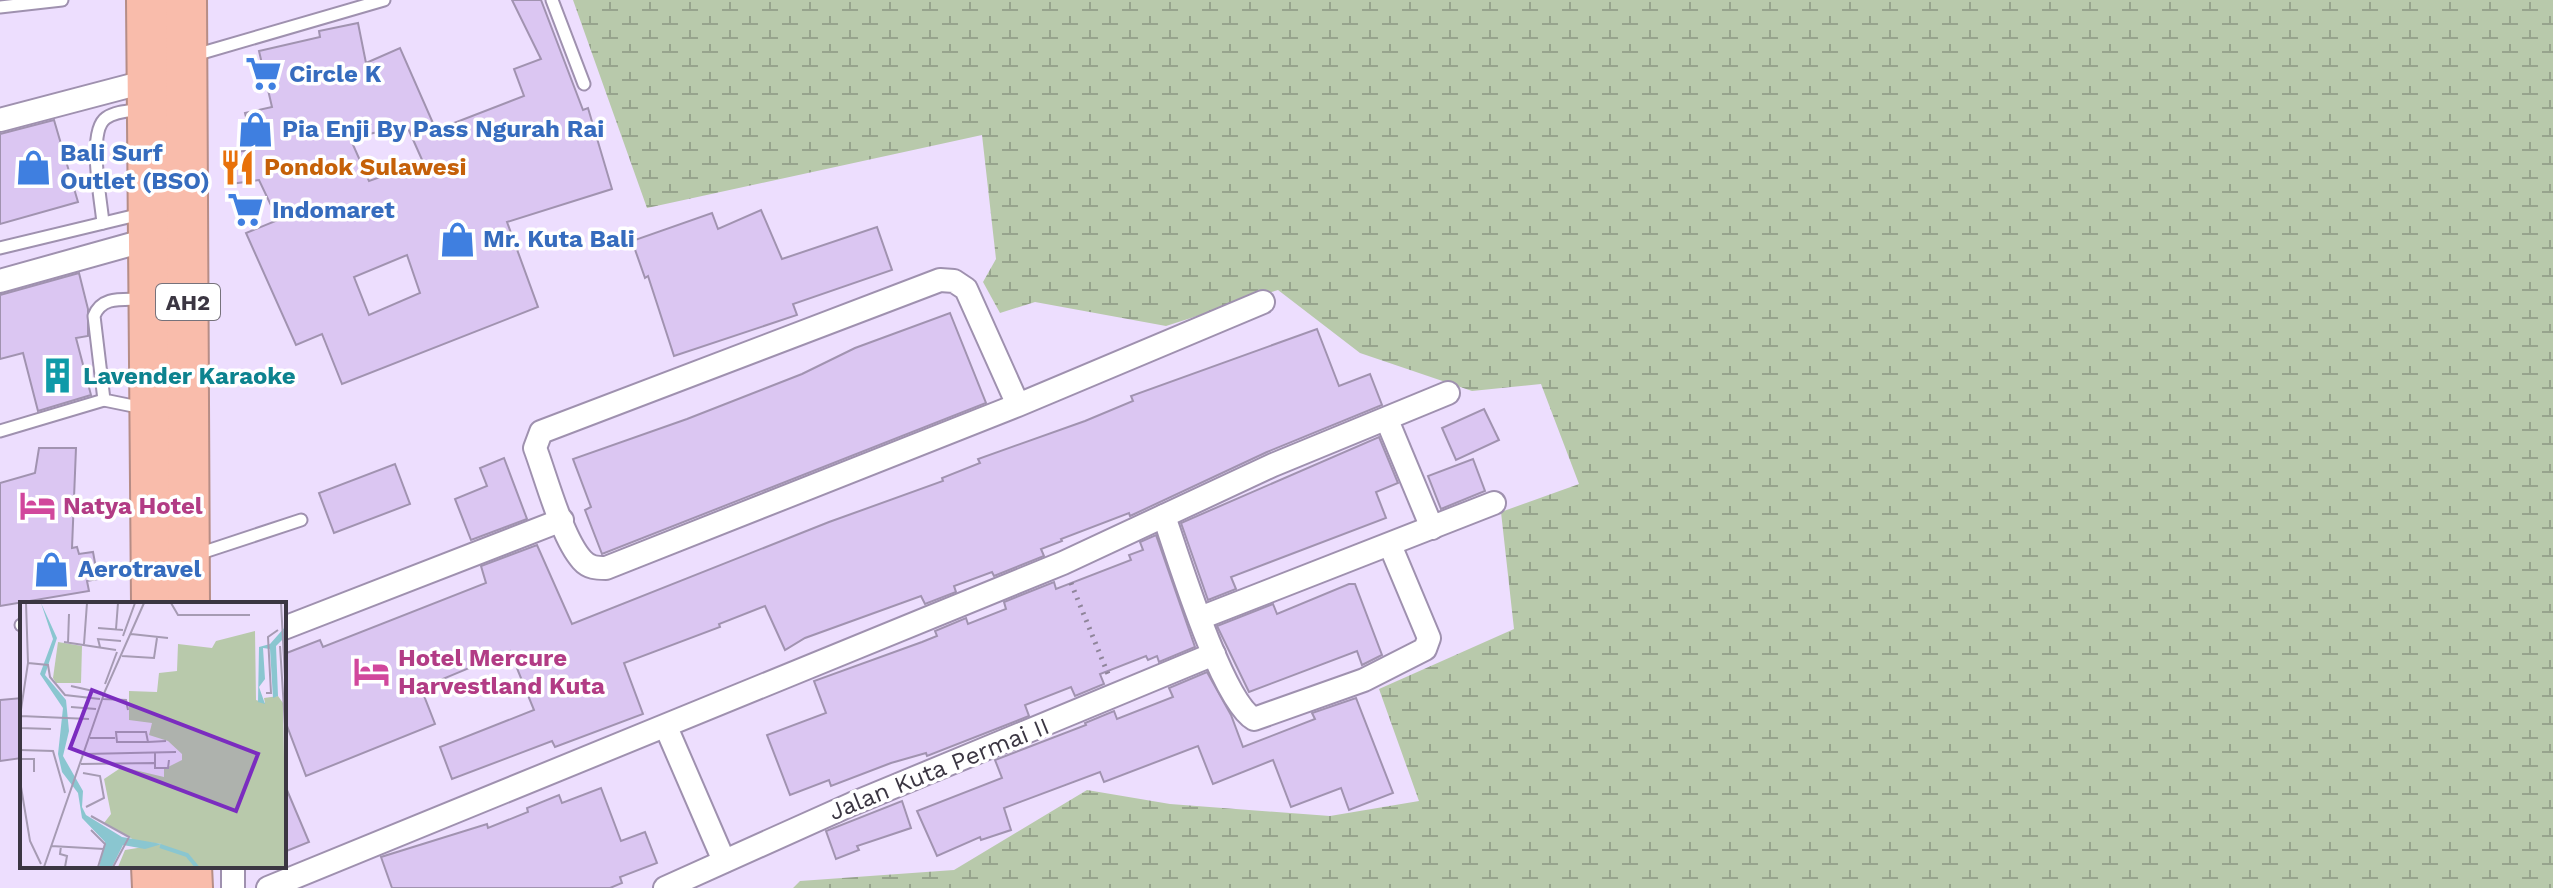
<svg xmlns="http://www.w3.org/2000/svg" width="2553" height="888" font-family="'Work Sans',sans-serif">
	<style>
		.wetland { fill: url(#wetland-marsh) }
		.building { fill: #dbc6f2; stroke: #a193b0; stroke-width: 2; fill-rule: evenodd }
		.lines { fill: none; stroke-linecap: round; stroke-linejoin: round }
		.lane-casing { stroke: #9f91af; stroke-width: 15 }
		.street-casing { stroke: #9f91af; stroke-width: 26 }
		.highway-casing { stroke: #b68d86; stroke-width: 44 }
		.path { stroke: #8f859a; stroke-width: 5; stroke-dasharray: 2 6; stroke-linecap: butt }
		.lane { stroke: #fff; stroke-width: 11 }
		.street { stroke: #fff; stroke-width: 22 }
		.highway { stroke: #f9bcab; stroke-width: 40 }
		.labels { text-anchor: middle; stroke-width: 7; stroke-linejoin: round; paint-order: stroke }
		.shield { fill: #fff; stroke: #76727b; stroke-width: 2 }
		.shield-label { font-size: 22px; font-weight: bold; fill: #3b3642 }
		.shop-label { font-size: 24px; font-weight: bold; fill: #366cbe; stroke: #fff; text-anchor: start }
		.food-label { font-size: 24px; font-weight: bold; fill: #c56008; stroke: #fff; text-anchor: start }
		.culture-label { font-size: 24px; font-weight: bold; fill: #0d838f; stroke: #fff; text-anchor: start }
		.hotel-label { font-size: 24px; font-weight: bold; fill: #b23c85; stroke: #fff; text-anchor: start }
		.street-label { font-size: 24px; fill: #3b3642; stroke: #fff }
		.inset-river { fill: none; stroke: #8ac6d0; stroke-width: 4 }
		.inset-road { fill: none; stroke: #a69bb3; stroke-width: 2 }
		.view { fill: #7b2cbf; fill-opacity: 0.15; stroke: #7b2cbf; stroke-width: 4 }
		.inset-edge { fill: none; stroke: #3b3642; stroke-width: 4 }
	</style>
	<defs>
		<pattern id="wetland-marsh" width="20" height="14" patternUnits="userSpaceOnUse" patternTransform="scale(2)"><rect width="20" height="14" fill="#b8c9ab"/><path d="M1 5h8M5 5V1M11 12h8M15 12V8" fill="none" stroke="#97a48d"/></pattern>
	</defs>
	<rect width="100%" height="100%" fill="#eddefe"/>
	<path class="wetland" d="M573,0H2553V888H793L800,881L954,870L1087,790L1170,804L1330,816L1419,801L1379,689L1514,629L1501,512L1579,484L1541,384L1472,391L1360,353L1278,290L1166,326L1035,302L1000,313L983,282L996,259L982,135L647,208Z"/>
	<g class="building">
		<path d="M512,0H541L583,110L588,108L612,189L507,222L538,307L342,384L322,334L296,345L246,233L278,220L259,180L230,184L226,153L254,150L245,113L272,107L259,51L320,37L319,31L358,23L366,63L400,48L436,130L524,96L514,69L541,59ZM407,126L423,162L369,181L350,138ZM407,255L420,293L369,315L354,277Z"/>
		<path d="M54,120L78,202L0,224V134Z"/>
		<path d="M761,210L782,259L877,227L892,270L793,304L797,315L674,356L648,276L645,278L632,241L712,213L718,229Z"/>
		<path d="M79,273L88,309V336L76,338L91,395L38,411L23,353L0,359V295Z"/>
		<path d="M950,313L986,403L602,554L585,510L591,507L573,459L687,419L802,374L855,348Z"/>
		<path d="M1317,329L1339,386L1370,374L1382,405L1267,452L1130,516L1129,513L1061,539L1062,541L1041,549L1044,556L994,576L992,572L954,586L956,592L925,604L921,596L805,638L785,650L765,606L719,624L720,627L624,663L643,714L555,747L552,741L452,779L440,747L534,710L510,651L421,688L435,724L306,776L284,718V654L320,640L323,647L486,583L481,566L537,545L572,624L829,522L943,481L942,478L980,463L978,459L1085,421L1133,401L1131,396Z"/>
		<path d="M1484,409L1499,440L1456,460L1442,428Z"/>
		<path d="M1379,437L1398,483L1376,492L1386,518L1231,577L1236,589L1208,600L1181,523Z"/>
		<path d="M39,448H76L72,548L77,547L79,554L93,552L98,579L87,581L89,591L0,606V483L35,473Z"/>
		<path d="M504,458L527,519L471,540L455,499L487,486L480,468Z"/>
		<path d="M1473,459L1485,491L1441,509L1428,476Z"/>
		<path d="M395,464L410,504L334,533L319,493Z"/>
		<path d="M1156,535L1195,647L1159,662L1157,656L1148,660L1146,656L1100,674L1104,684L1075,696L1071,687L1025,705L1029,716L927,756L926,753L891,763L831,786L829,780L790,795L767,735L826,713L814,681L922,642L937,636L935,631L966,618L968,624L1006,609L1004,602L1054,582L1056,589L1131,560L1129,555L1143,550L1140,542Z"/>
		<path d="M1349,584H1355L1382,655L1362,665L1357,651L1249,692L1217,626L1273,604L1277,614Z"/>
		<path d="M1207,672L1231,715L1243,747L1315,719L1312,713L1356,698L1393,793L1349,810L1341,788L1291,807L1273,760L1213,784L1198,746L1104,782L1100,772L1004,808L1011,830L981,840L980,837L937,856L917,811L1002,778L995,760L1086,725L1085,723L1114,711L1117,719L1173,697L1169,688Z"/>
		<path d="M22,698V758L0,761V700Z"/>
		<path d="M284,783L309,842L284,852Z"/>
		<path d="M601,788L621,841L645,832L657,863L620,877L622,883L610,888H392L381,857L487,824L488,828L528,812L527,808L559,795L562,803Z"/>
		<path d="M902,801L911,828L857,846L859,850L836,859L826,831Z"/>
	</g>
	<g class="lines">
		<defs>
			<g id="lane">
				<path d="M552,0L584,84"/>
				<path d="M0,7L62,0"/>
				<path d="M195,55L384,0"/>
				<path d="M103,223C101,200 87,131 106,118C116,111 130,111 143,109"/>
				<path d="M0,248L141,214"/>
				<path d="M143,408L104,400L94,316C102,295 124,300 143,299"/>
				<path d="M0,431L104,400"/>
				<path d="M195,555L301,520"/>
				<path d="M21,625H22"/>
			</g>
			<g id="street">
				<path d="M0,120L148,81"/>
				<path d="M0,281L150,239"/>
				<path d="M1018,405L966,289L954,281L940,280L541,432L535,448C546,477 562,538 582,560C589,568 597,568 606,568L1018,405L1263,302"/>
				<path d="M1387,420L1432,528"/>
				<path d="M1164,516C1178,557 1222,701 1254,719L1364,680L1425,649L1429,638L1390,545"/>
				<path d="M1200,618L1494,503"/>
				<path d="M284,628L562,520"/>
				<path d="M666,727L724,861"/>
				<path d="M233,866V888"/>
				<path d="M268,888L1063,563L1273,465L1448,393"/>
				<path d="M665,888L852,804L1214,654"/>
			</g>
			<g id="highway">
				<path d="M147,0L152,604"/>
				<path d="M186,0L189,604"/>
				<path d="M152,866L153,888"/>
				<path d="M191,866L192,888"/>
			</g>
		</defs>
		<use href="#lane" class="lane-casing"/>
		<use href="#street" class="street-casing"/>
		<use href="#highway" class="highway-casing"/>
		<path class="path" d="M1071,583L1108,674"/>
		<use href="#lane" class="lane"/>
		<use href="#street" class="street"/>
		<use href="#highway" class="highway"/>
	</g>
	<defs>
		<symbol id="supermarket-bare" viewBox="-9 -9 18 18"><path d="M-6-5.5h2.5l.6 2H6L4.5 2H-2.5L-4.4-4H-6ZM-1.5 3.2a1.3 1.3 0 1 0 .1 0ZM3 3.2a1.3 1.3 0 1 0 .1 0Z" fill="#3f7fe0" stroke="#fff" stroke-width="2.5" paint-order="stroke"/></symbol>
		<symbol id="shop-bare" viewBox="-9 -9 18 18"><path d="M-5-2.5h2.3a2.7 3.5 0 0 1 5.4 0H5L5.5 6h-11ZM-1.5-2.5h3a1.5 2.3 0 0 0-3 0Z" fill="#3f7fe0" stroke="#fff" stroke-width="2.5" paint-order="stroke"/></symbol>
		<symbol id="restaurant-bare" viewBox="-9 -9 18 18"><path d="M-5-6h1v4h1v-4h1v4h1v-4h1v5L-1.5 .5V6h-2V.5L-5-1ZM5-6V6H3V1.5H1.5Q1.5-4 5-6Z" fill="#e8710a" stroke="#fff" stroke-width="2.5" paint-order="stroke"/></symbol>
		<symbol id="building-bare" viewBox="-9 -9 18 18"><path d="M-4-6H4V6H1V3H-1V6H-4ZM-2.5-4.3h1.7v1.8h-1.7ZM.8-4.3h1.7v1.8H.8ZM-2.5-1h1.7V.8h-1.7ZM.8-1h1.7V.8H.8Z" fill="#0f9aa8" stroke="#fff" stroke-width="2.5" paint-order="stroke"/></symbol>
		<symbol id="hotel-bare" viewBox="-9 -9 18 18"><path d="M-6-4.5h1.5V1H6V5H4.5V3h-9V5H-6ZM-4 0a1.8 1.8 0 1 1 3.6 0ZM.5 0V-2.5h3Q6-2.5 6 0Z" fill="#d1479c" stroke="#fff" stroke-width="2.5" paint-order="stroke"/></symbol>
	</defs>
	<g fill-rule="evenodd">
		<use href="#supermarket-bare" x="238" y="48" width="51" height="51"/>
		<use href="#shop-bare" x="230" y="104" width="51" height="51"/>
		<use href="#shop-bare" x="8" y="142" width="51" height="51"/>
		<use href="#restaurant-bare" x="212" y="142" width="51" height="51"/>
		<use href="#supermarket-bare" x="220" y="184" width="51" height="51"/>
		<use href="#shop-bare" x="432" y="214" width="51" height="51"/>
		<use href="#building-bare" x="32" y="350" width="51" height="51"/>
		<use href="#hotel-bare" x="12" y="480" width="51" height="51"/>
		<use href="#shop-bare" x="26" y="544" width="51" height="51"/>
		<use href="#hotel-bare" x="346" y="646" width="51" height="51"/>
	</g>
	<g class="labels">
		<rect class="shield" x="156" y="284" width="64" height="36" rx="6"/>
		<g class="shield-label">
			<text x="188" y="310">AH2</text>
		</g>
		<g class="shop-label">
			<text x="289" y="82">Circle K</text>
			<text x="282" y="137">Pia Enji By Pass Ngurah Rai</text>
			<text x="60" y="161">Bali Surf<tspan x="60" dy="28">Outlet (BSO)</tspan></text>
			<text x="272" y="218">Indomaret</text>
			<text x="483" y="247">Mr. Kuta Bali</text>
			<text x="78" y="577">Aerotravel</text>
		</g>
		<g class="food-label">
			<text x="264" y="175">Pondok Sulawesi</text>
		</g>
		<g class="culture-label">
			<text x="83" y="384">Lavender Karaoke</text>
		</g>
		<g class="hotel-label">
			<text x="63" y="514">Natya Hotel</text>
			<text x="398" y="666">Hotel Mercure<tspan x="398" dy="28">Harvestland Kuta</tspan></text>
		</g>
		<g class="street-label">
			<text transform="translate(939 769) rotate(-22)" y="8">Jalan Kuta Permai II</text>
		</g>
	</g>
	<g transform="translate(20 602)">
		<rect width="266" height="266" fill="#eddefe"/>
		<path d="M235,29L236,98L245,101L244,96L258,94L263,101L266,265H98L105,248L142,242L116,239L84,221L91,212L84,177L102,165L144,175V167L162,158V152L148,139L129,133L132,121L109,118V89L137,90L139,71L157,69L158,42L192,46L196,39Z" fill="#b8c9ab"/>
		<path d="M38,40L62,44L61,81H36L33,76Z" fill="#b8c9ab"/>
		<path d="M21,1L37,36L25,73L46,98L49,129L43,154L63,189L62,205L66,213L102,235L142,242L125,247L103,243L92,265H79L85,240L62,216L58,191L42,170L38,152L43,106L20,72L33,37ZM266,1V34L256,44L258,94L253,96L250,47L243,46L245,77L239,85L245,102L238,100L239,45L250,42L265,25Z" fill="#8ac6d0"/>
		<path class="inset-river" d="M140,244L167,253L177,265"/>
		<path class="inset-road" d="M151,1L158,13H230M261,1L266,94M78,26L103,28M96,27L98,1M111,32L148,36M103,34L115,1M44,40L96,48M48,41L49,12M64,42L67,1M260,44L266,139M80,45L78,37L101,39M102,54L134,56L137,36M8,61L28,63L30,75L45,93L80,97M85,82L97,50M51,84L82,91M246,91H251L248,35L258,28M83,97L106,98L108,108M51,105L76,107M0,114L8,61L6,1M0,126L1,114L69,117M0,126L31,127M70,136H95M128,140L126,130H96L97,140H128L146,139M0,148L33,149L45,191M135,151V166H148L149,158M65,152L156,150M0,157H14V170M61,162L134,161M63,171L80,174L84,196L66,205M0,179L10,239L21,262M71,214L109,235L93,265M71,228L85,242L78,265M31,244L84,247M41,244L40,252L47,254L45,265M24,265L85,89L124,1"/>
		<path class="view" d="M72,88L238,152L216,209L50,146Z"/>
		<rect width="266" height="266" class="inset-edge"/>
	</g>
</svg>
